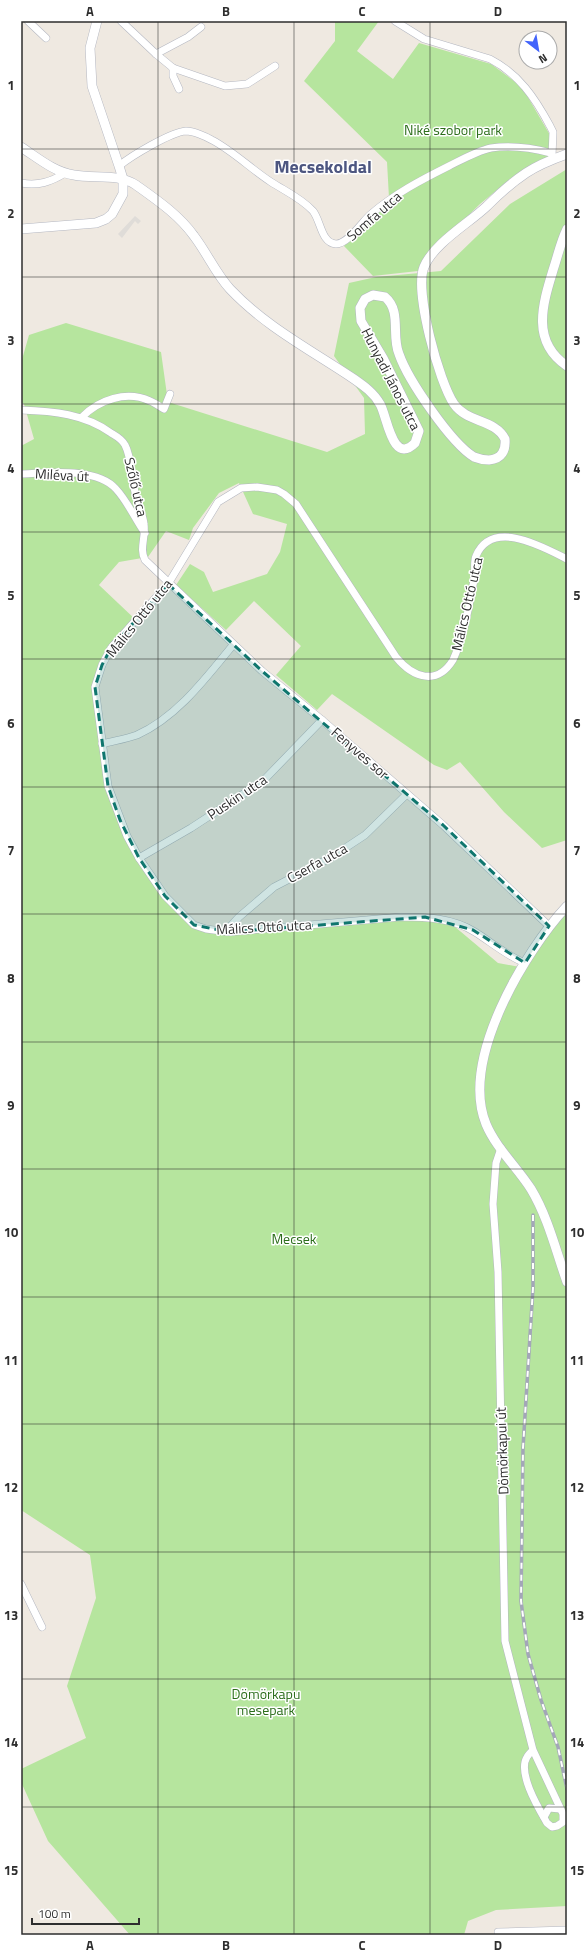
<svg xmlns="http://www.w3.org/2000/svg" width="588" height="1956" font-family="'Titillium Web',sans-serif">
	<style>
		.green { fill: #b6e59e }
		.plaza { fill: #dfdcd8 }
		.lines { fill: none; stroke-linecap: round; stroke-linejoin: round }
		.minor-casing { stroke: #b4b7c1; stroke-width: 8 }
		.tertiary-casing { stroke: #b4b7c1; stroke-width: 10 }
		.minor { stroke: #fff; stroke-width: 7 }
		.tertiary { stroke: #fff; stroke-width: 9 }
		.rail-casing { stroke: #a3a6b8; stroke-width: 3.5 }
		.rail { stroke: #fff; stroke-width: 2; stroke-dasharray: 6; stroke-linecap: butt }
		.marked { fill: #0f766e; fill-opacity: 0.2; stroke: #0f766e; stroke-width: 3; stroke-dasharray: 8 5; stroke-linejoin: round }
		.grid { fill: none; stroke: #2e2e2e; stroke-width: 1; stroke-opacity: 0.55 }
		.labels { text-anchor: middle; stroke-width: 3; stroke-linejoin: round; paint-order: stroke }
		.park-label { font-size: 14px; fill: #2c6e1b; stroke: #fff }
		.street-label { font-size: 14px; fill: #2e2e2e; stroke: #fff }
		.district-label { font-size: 18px; font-weight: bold; fill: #4d5680; stroke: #fff }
		.neatline { fill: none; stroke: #2e2e2e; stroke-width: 1.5 }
		.grid-label { font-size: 13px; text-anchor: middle; font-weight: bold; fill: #2e2e2e }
	</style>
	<rect width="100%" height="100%" fill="#efe9e1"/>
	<g class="green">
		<path d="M335,21H379L357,51L393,79L419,43L491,64L522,87L550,135V157L514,176L480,204L422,261L418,271L373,276L344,246L389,198L387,162L304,81L335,41Z"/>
		<path d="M567,169V840L542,848L504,812L460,762L447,770L434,765L332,694L317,710L276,675L301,646L254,601L226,630L176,585L190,564L204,572L213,592L267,574L280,552L287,524L253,514L239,483L219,493L193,528L189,540L166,531L148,557L119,562L99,585L137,621L111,648L95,687L108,786L118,811L148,870L194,925L229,932L401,917L448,921L498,963L525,968L550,928L567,913V1906L496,1910L468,1921L464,1935H130L48,1841L21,1782V1769L86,1738L67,1686L96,1598L90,1555L21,1510V446L34,439L24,404L21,402V363L29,335L66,323L161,352L168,402L327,452L365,434L364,398L334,356L349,283L376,277L441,271L510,204Z"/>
	</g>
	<path class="plaza" d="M135,216L141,221L138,224L135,221L122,238L118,234Z"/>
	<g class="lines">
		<defs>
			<g id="minor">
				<path d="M28,21L46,38"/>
				<path d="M121,21L156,54L188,37L201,27"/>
				<path d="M395,21L424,39L490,59C519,74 535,98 550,126L553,132L552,156"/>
				<path d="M156,54L173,68L225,86L247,84L275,66"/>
				<path d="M173,68V76L179,89"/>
				<path d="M119,166C131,156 171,132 186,131C193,131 205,136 212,140C233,151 251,169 271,182C285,191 301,198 313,211C321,221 321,243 336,244C348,244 362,222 370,215C394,194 421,180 449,166C463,159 477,151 491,148C511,145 532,148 551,153"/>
				<path d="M21,183C38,186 51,182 65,173"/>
				<path d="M21,410C53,411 85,414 111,433C116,436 122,439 125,445C132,458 131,477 135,492C137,503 143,514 144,524C146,537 139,549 145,560L262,671L322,720L443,825L549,926"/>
				<path d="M82,417C99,400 126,390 150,401C155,403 159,406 164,409L170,394"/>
				<path d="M21,474C48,473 97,467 116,489C128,502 135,519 145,533"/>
				<path d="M102,744C113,741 126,739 137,735C177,717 206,678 233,645"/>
				<path d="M139,858L191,828L263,781L322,720"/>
				<path d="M226,931L239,917L274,887L330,858L365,835L407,794"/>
				<path d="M525,963C507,956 491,942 475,932C453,918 426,917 401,917L229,932L206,929L194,925L165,896L139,858L127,836L108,786L95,687L102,665L111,648L168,584L218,502L241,488L257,487L277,490L284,494L296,504L396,657C413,678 437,686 453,660C464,636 469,606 474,580C476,573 473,563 476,556C492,518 543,547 567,559"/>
				<path d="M501,1148L496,1163L493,1204L498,1272L505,1641L533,1750L563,1814V1822L557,1826L552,1827L547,1823C539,1809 517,1773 527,1757C528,1755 531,1752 533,1750"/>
				<path d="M21,1584L42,1627"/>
				<path d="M544,1817L549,1808L560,1809"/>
				<path d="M498,1932L567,1930"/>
			</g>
			<g id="tertiary">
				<path d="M21,147C38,158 54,172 74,175C93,179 119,173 136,185C157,200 179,215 194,236C207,253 216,274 230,289C266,327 311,350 354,379C364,386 374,393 380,404C387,415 392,466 415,443L419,431L383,358L361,321L360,308L365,299L373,295L385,297C402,311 391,336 399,354C408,380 451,443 474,457C479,459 484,460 489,460C502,459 506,450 505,439C495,419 467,423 454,404C439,382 414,291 424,267C434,243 468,224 487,206C499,194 511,183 526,173C538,165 553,159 567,154"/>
				<path d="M21,229L96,223L106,219L112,214L123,194V179L119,166L92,86L90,48L97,21"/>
				<path d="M567,229C561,241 558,255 554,267C543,303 530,341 567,366"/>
				<path d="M567,906C524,952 460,1060 486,1124C496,1148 517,1167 531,1189C548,1217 556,1251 567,1282"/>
			</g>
		</defs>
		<use href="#minor" class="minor-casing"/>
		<use href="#tertiary" class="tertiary-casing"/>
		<use href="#minor" class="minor"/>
		<use href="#tertiary" class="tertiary"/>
		<defs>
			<path id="rail" d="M533,1215V1288L523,1448L521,1601L528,1654L541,1700L558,1747L567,1789"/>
		</defs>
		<use href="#rail" class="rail-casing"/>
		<use href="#rail" class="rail"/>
	</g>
	<path class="marked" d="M168,584L262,671L443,825L549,926L525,963L473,930L425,917L229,932L194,925L165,896L139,858L120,820L108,786L95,687L102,665L111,648Z"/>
	<path class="grid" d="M158,21V1935M294,21V1935M430,21V1935M21,149H567M21,277H567M21,404H567M21,532H567M21,659H567M21,787H567M21,914H567M21,1042H567M21,1169H567M21,1297H567M21,1424H567M21,1552H567M21,1679H567M21,1807H567"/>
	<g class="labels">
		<g class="park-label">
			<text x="453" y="135">Niké szobor park</text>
			<text x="294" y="1244">Mecsek</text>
			<text x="266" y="1699">Dömörkapu<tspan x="266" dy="16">mesepark</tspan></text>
		</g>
		<g class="street-label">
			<text transform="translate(374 216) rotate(-41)" y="5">Somfa utca</text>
			<text transform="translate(391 379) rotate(63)" y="5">Hunyadi János utca</text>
			<text transform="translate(62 475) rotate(3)" y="5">Miléva út</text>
			<text transform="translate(136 487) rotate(77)" y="5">Szőlő utca</text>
			<text transform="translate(467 604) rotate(-77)" y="5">Málics Ottó utca</text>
			<text transform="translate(139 618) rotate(-51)" y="5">Málics Ottó utca</text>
			<text transform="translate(360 753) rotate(41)" y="5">Fenyves sor</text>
			<text transform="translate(237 797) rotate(-34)" y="5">Puskin utca</text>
			<text transform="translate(317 863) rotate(-29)" y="5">Cserfa utca</text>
			<text transform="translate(264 927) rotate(-3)" y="5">Málics Ottó utca</text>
			<text transform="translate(502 1451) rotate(-92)" y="5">Dömörkapui út</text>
		</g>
		<g class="district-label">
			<text x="323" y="173">Mecsekoldal</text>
		</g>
	</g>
	<rect width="588" height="1956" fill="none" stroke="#ffffff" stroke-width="44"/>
	<g transform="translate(538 50) rotate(149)"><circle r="19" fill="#ffffff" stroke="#ababab"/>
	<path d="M0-3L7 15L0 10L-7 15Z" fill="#4264fb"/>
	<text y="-6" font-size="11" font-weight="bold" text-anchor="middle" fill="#2e2e2e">N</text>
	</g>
	<path d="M32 1918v6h107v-6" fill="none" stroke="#2e2e2e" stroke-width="2"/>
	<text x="38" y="1918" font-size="12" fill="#2e2e2e" stroke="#ffffff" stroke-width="3" paint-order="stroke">100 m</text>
	<rect x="22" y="22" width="544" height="1912" class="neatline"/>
	<g class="grid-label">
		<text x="90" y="16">A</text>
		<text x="226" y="16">B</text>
		<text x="362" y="16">C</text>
		<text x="498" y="16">D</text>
		<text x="11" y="90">1</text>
		<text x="577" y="90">1</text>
		<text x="11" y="218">2</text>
		<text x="577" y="218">2</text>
		<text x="11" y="345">3</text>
		<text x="577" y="345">3</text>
		<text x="11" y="473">4</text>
		<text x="577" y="473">4</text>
		<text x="11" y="600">5</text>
		<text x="577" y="600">5</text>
		<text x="11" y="728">6</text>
		<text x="577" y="728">6</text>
		<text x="11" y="855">7</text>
		<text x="577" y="855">7</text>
		<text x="11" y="983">8</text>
		<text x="577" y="983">8</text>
		<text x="11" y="1110">9</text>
		<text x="577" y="1110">9</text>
		<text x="11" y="1237">10</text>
		<text x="577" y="1237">10</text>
		<text x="11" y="1365">11</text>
		<text x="577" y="1365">11</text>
		<text x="11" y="1492">12</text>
		<text x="577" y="1492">12</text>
		<text x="11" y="1620">13</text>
		<text x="577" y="1620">13</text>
		<text x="11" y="1747">14</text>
		<text x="577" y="1747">14</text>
		<text x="11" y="1875">15</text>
		<text x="577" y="1875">15</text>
		<text x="90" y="1950">A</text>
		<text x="226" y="1950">B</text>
		<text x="362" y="1950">C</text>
		<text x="498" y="1950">D</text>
	</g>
</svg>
